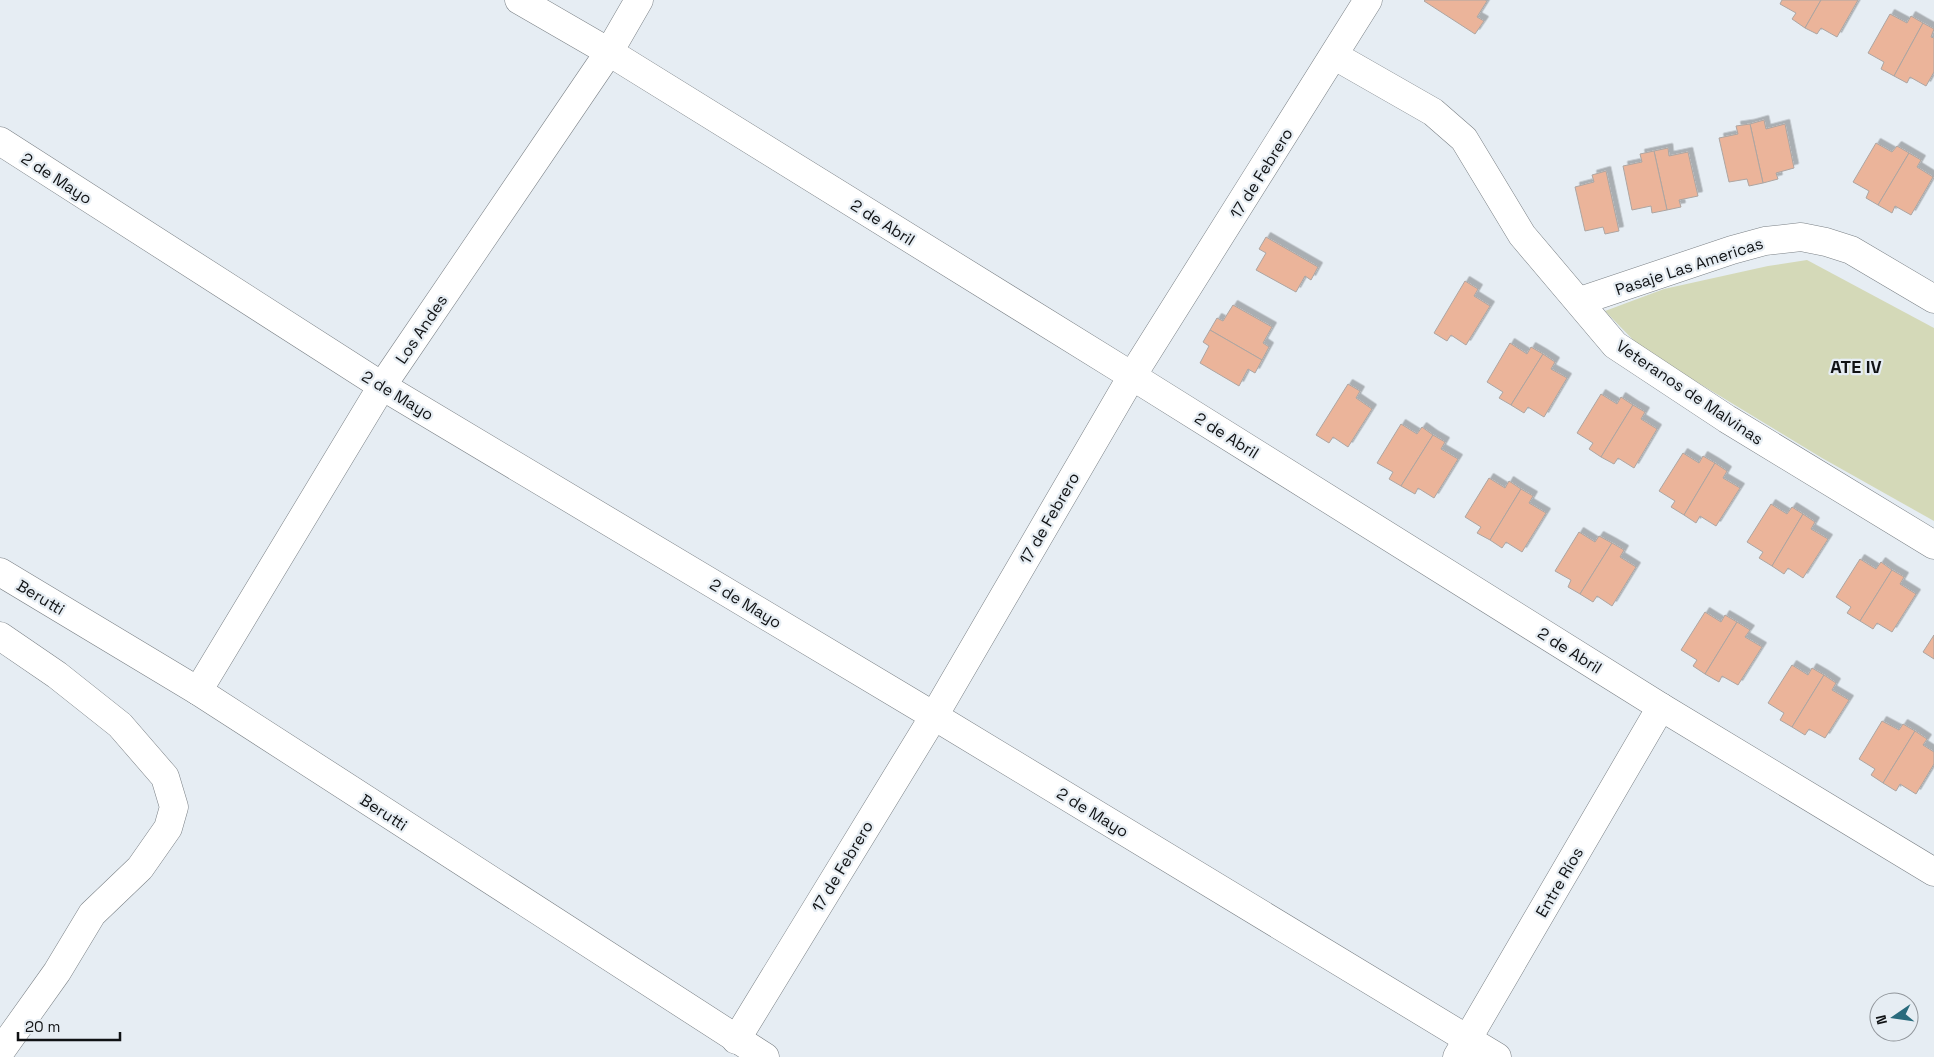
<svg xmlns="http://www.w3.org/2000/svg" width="1934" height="1057" font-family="'Space Grotesk',sans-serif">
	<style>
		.green { fill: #d4d9b8 }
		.building { fill: #ebb49a; stroke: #ada5a1; filter: url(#shadow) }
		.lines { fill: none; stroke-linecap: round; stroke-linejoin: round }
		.street-casing { stroke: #7b8186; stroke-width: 29 }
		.street { stroke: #fff; stroke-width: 28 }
		.labels { text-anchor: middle; stroke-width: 4.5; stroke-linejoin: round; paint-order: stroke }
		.street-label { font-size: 16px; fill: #101214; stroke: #e6edf3 }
		.neighbourhood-label { font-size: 18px; font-weight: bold; fill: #101214; stroke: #e6edf3 }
	</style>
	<defs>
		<filter id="shadow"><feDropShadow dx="4.5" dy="-4.5" stdDeviation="0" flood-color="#0004"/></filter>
	</defs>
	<rect width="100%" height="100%" fill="#e6edf3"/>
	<path class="green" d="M1807,260L1934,328V521L1822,458L1641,348L1605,311L1664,289L1768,266Z"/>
	<g class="building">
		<path d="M1425,0H1485L1487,1L1477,17L1484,21L1475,34L1424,1Z"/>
		<path d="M1782,0H1821L1805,28L1792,19L1796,13L1780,4Z"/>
		<path d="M1821,0H1858L1837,37L1821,28L1817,34L1805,28Z"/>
		<path d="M1890,14L1907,23L1911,16L1923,23L1894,76L1881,69L1884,62L1868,53Z"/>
		<path d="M1923,23L1934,29L1931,37L1934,38V72L1926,86L1910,77L1907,83L1894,76Z"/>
		<path d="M1764,120L1766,129L1785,124L1794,168L1776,173L1778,179L1763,183L1750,124Z"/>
		<path d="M1750,124L1763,183L1749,186L1747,179L1729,182L1719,138L1738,134L1736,126Z"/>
		<path d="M1876,143L1892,152L1897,146L1909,153L1878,205L1866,198L1869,191L1853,182Z"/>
		<path d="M1668,148L1669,156L1688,152L1698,196L1679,200L1681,207L1667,210L1654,151Z"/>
		<path d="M1654,151L1667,210L1652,213L1651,206L1632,210L1623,166L1642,162L1640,154Z"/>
		<path d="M1909,153L1921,160L1917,167L1933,177L1911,215L1895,206L1892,213L1878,205Z"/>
		<path d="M1606,171L1619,231L1605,234L1603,227L1585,231L1575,187L1594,182L1592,175Z"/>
		<path d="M1266,237L1318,267L1311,280L1305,276L1296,292L1256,270L1266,253L1259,249Z"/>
		<path d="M1465,281L1478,289L1474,296L1490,306L1466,345L1451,335L1447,341L1434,333Z"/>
		<path d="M1233,305L1272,327L1263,343L1269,347L1262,360L1210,330L1217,318L1223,321Z"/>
		<path d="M1210,330L1262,360L1255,373L1248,369L1239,386L1200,363L1209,346L1203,342Z"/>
		<path d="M1510,343L1527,354L1531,347L1543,354L1511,405L1499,398L1503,392L1487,382Z"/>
		<path d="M1543,354L1555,362L1551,369L1567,378L1544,417L1528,407L1524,413L1511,405Z"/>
		<path d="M1348,384L1360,391L1356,398L1372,409L1348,447L1333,437L1329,443L1316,435Z"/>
		<path d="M1601,394L1617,404L1621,397L1633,405L1601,457L1589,449L1593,443L1577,433Z"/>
		<path d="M1633,405L1645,412L1641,419L1657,429L1634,468L1618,458L1614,464L1601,457Z"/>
		<path d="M1401,424L1417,434L1422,427L1433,435L1401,486L1389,479L1393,472L1377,463Z"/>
		<path d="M1433,435L1445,442L1441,449L1458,459L1434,498L1418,488L1415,494L1401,486Z"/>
		<path d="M1683,453L1699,463L1703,456L1715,463L1684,515L1671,507L1675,501L1659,491Z"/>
		<path d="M1715,463L1727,471L1723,478L1740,488L1716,526L1700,516L1696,523L1684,515Z"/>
		<path d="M1489,478L1505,488L1509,481L1521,489L1490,540L1477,533L1481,527L1465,517Z"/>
		<path d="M1521,489L1533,496L1529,503L1546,513L1522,552L1506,542L1502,548L1490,540Z"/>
		<path d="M1771,504L1787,514L1792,507L1803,514L1772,566L1759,558L1763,552L1747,542Z"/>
		<path d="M1803,514L1815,522L1811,529L1828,539L1803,578L1788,568L1784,574L1772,566Z"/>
		<path d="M1579,532L1595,542L1599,536L1612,543L1580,594L1568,587L1571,580L1555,571Z"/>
		<path d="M1612,543L1624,550L1620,557L1636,567L1612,606L1597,596L1593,602L1580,594Z"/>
		<path d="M1860,559L1876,569L1881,562L1892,570L1860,621L1847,613L1851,607L1836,597Z"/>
		<path d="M1892,570L1904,577L1900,584L1916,594L1892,632L1877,623L1873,629L1860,621Z"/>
		<path d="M1705,612L1721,622L1725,615L1737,622L1705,674L1693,666L1697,660L1681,650Z"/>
		<path d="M1737,622L1750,630L1745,637L1762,647L1738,685L1722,676L1719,682L1705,674Z"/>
		<path d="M1934,635V659L1923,652Z"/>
		<path d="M1792,665L1808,675L1812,668L1824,675L1792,727L1780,720L1784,713L1768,703Z"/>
		<path d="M1824,675L1836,683L1832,690L1849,700L1825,738L1809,729L1805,735L1792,727Z"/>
		<path d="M1882,721L1899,730L1903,724L1915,731L1883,783L1871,775L1875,769L1859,759Z"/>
		<path d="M1915,731L1927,739L1923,745L1934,752V764L1916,794L1900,784L1896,791L1883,783Z"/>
	</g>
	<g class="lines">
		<defs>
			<g id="street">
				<path d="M519,0L609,52L1132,376L1661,707L1934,872"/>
				<path d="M1335,56L1433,112L1464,139L1522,235L1615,345L1727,419L1934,545"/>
				<path d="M0,141L382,386L934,716L1497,1057"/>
				<path d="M1580,301L1732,250L1765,241L1801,237L1826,242L1851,250L1934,299"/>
				<path d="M0,572L198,691L765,1057"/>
				<path d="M0,636L57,675L120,725L165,777L174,807L168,828L140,868L92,914L57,972L0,1052"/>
				<path d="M198,691L382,386L609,52L639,0"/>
				<path d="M736,1040L934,716L1132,376L1368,0"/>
				<path d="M1457,1057L1661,707"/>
			</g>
		</defs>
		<use href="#street" class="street-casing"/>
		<use href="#street" class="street"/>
	</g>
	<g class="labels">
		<g class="street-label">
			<text transform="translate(1261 173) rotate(-58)" y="6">17 de Febrero</text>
			<text transform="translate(57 178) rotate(33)" y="6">2 de Mayo</text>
			<text transform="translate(883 222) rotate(32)" y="6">2 de Abril</text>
			<text transform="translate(1689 266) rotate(-18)" y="6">Pasaje Las Americas</text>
			<text transform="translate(421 329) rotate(-56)" y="6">Los Andes</text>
			<text transform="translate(1690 392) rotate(34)" y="6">Veteranos de Malvinas</text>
			<text transform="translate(398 395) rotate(31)" y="6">2 de Mayo</text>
			<text transform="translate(1227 435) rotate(32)" y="6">2 de Abril</text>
			<text transform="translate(1049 518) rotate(-60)" y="6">17 de Febrero</text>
			<text transform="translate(41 597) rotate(31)" y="6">Berutti</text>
			<text transform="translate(746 603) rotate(31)" y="6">2 de Mayo</text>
			<text transform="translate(1570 650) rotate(32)" y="6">2 de Abril</text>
			<text transform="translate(384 812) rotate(33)" y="6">Berutti</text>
			<text transform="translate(1093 812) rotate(31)" y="6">2 de Mayo</text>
			<text transform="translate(842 866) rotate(-59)" y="6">17 de Febrero</text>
			<text transform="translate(1559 882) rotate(-60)" y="6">Entre Ríos</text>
		</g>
		<g class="neighbourhood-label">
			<text x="1856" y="373">ATE IV</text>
		</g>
	</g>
	<g transform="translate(1894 1017) rotate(257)"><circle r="24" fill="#e6edf3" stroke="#90959a"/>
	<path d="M0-4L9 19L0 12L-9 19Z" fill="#296b7d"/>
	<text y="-8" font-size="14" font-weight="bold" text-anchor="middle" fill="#101214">N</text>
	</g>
	<path d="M18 1032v8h102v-8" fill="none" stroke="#101214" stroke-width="2.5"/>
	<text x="25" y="1032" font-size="15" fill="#101214" stroke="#e6edf3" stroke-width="4" paint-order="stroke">20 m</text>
</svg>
